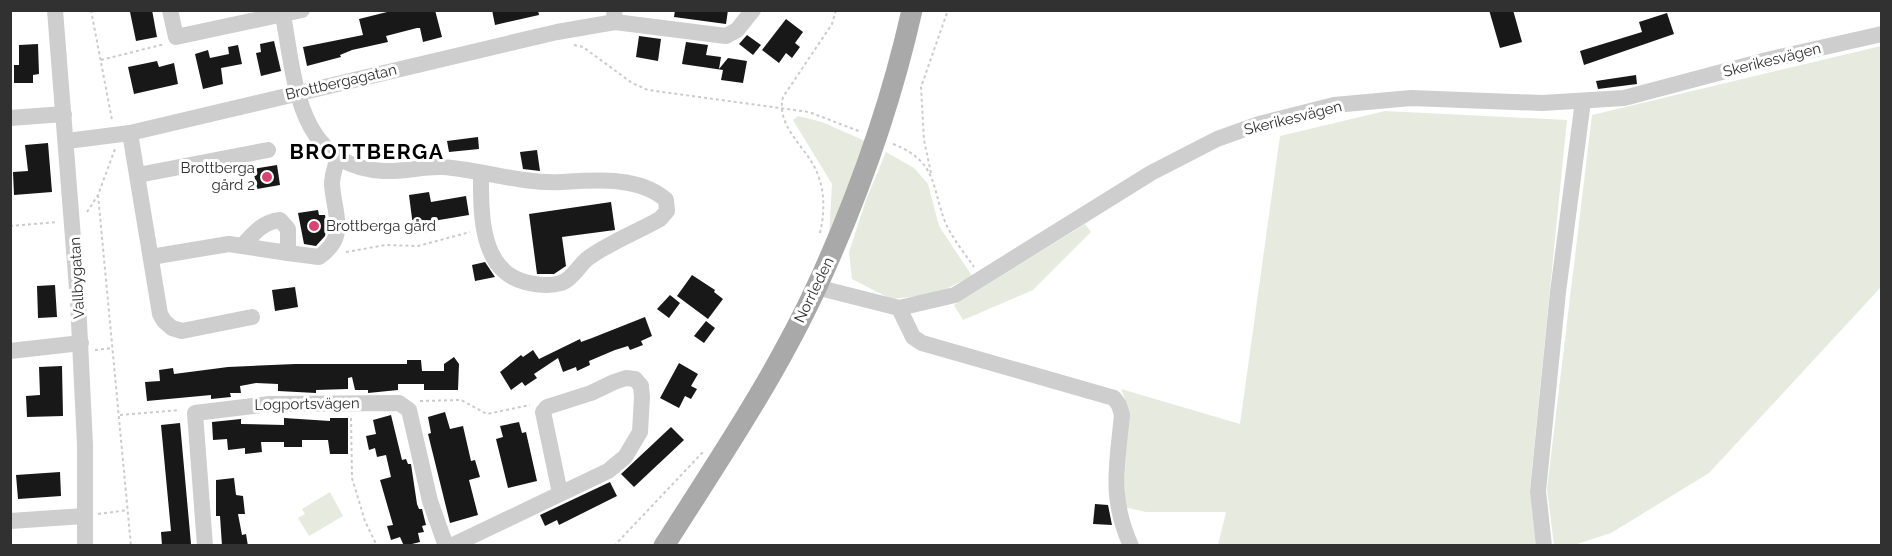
<svg xmlns="http://www.w3.org/2000/svg" width="1892" height="556" font-family="Raleway,sans-serif">
	<style>
		.green { fill: #e7eade }
		.building { fill: #181818 }
		.lines { fill: none; stroke-linecap: round; stroke-linejoin: round }
		.path { stroke: #cbcbcb; stroke-width: 2; stroke-dasharray: 3 3; stroke-linecap: butt }
		.minor { stroke: #cecece; stroke-width: 16 }
		.major { stroke: #a9a9a9; stroke-width: 21 }
		.poi-dot { fill: #d74575; stroke: #fff; stroke-width: 2 }
		.labels { text-anchor: middle; stroke-width: 6; stroke-linejoin: round; paint-order: stroke }
		.street-label { font-size: 15px; fill: #313131; stroke: #fff }
		.poi-label { font-size: 15px; fill: #313131; stroke: #fff; text-anchor: end }
		.district-label { font-size: 21px; font-weight: bold; letter-spacing: 1.5px; fill: #000; stroke: #fff }
	</style>
	<rect width="100%" height="100%" fill="#fff"/>
	<g class="green">
		<path d="M1881,46V287L1709,473L1611,533L1574,545H1554L1547,489L1592,115Z"/>
		<path d="M1385,111L1567,120L1530,488L1536,545H1218L1226,512H1146L1124,507L1127,404L1121,389L1240,424L1280,136Z"/>
		<path d="M798,116L822,122L865,141L829,238L832,184L793,120Z"/>
		<path d="M886,152L914,168L928,184L939,226L972,276L936,294L891,299L852,279L849,252L866,200Z"/>
		<path d="M1085,224L1091,232L1033,290L963,320L954,305Z"/>
		<path d="M330,492L343,516L309,536L298,518L305,514L302,509Z"/>
	</g>
	<g class="building">
		<path d="M139,10H152L157,37L136,41L130,12Z"/>
		<path d="M395,10H435L442,37L423,42L420,28H417L386,36L388,42L352,50L340,55L341,57L307,66L303,47L363,35L359,19Z"/>
		<path d="M492,10H538L539,15L495,25Z"/>
		<path d="M675,10H728L726,24L674,17Z"/>
		<path d="M1489,10H1513L1522,42L1500,48Z"/>
		<path d="M1667,13L1674,34L1584,65L1580,51L1642,32L1639,22Z"/>
		<path d="M786,19L803,32L795,43L800,47L792,58L786,53L779,63L762,50Z"/>
		<path d="M747,35L761,45L753,55L739,44Z"/>
		<path d="M639,36L661,39L658,61L636,57Z"/>
		<path d="M274,41L281,71L261,76L256,53L261,52L260,44Z"/>
		<path d="M686,42L708,45L706,55L721,57L719,69L728,58L747,61L743,83L721,80L723,70L682,64Z"/>
		<path d="M38,44L39,74L33,75V83H14V65H19V45Z"/>
		<path d="M238,45L242,64L221,68L223,84L203,89L195,54L208,50L210,58L229,54L228,47Z"/>
		<path d="M157,61L159,67L174,63L178,84L134,94L128,67Z"/>
		<path d="M1636,75L1637,84L1598,89L1596,81Z"/>
		<path d="M478,137L479,149L449,152L447,141Z"/>
		<path d="M48,143L52,192L14,195L13,172L28,171L25,145Z"/>
		<path d="M537,150L540,171L523,169L520,152Z"/>
		<path d="M277,165L280,185L257,189L253,169Z"/>
		<path d="M429,192L431,202L466,196L469,215L433,221L435,231L414,234L409,195Z"/>
		<path d="M611,202L615,230L562,237L566,266L554,274H537L529,214Z"/>
		<path d="M318,210L319,215H325L327,226L325,236L316,246L304,244L298,213Z"/>
		<path d="M485,262L495,277L475,281L472,265Z"/>
		<path d="M692,275L715,290L714,292L723,299L708,319L677,296Z"/>
		<path d="M55,285L57,317L38,318L37,286Z"/>
		<path d="M295,287L298,307L275,311L272,290Z"/>
		<path d="M670,295L680,303L669,318L657,309Z"/>
		<path d="M645,317L652,336L641,341L643,345L630,350L628,346L615,350L589,361L590,365L577,371L576,367L563,372L558,358L534,374L537,378L525,386L522,382L511,390L500,372L521,355L523,357L533,350L539,359L580,339L581,342L592,338Z"/>
		<path d="M706,321L715,328L704,343L694,336Z"/>
		<path d="M454,357L459,364L458,390H424V384H398V390L368,393V390H355L352,377L348,378V389L316,390V393L278,391V384L256,383L240,386L241,393H230L231,397L211,399V395L147,401L145,382L160,381L159,370L173,368L174,374L228,367L295,364H407V360H421L422,371H444V364Z"/>
		<path d="M679,363L698,374L691,386L697,389L691,399L685,396L679,408L660,398Z"/>
		<path d="M62,366L63,416L27,417L26,396L40,395L39,367Z"/>
		<path d="M445,412L450,429L463,426L471,461L475,460L480,477L469,480L478,515L450,523L428,434L431,433L428,417Z"/>
		<path d="M391,415L402,460L406,459L408,464H411L417,504L419,509H422L426,525L422,526L424,532L418,533L420,542L404,546L400,537L391,540L387,526L393,525L380,480L391,477L386,455L377,457L375,448L369,450L366,436L376,434L373,420Z"/>
		<path d="M284,418L330,421V418H348V454H330L328,440H302V447H284V442H261L262,452L245,454V448L228,450L227,439L213,440L212,422L241,419V424L284,425Z"/>
		<path d="M519,422L522,433L526,432L537,481L508,488L496,439L503,437L500,426Z"/>
		<path d="M180,423L191,544L162,546L161,532L171,531L161,425Z"/>
		<path d="M671,427L684,440L634,487L621,474Z"/>
		<path d="M60,472L61,496L18,499L16,475Z"/>
		<path d="M234,478L236,495L243,496L245,514H238L242,535L246,534L248,546H222L220,516H216V480Z"/>
		<path d="M610,482L617,496L559,525L557,520L545,526L540,515Z"/>
		<path d="M1095,504L1108,505L1112,525L1093,524Z"/>
	</g>
	<g class="lines">
		<g class="path">
			<path d="M91,10L112,120"/>
			<path d="M574,45L583,47L632,83L648,90L809,112L861,132"/>
			<path d="M101,60L165,44"/>
			<path d="M893,144C939,162 931,188 946,224C953,239 965,254 974,267"/>
			<path d="M931,173L924,140L921,87L948,10"/>
			<path d="M98,195L131,546"/>
			<path d="M87,212L98,195L115,149"/>
			<path d="M10,226L58,222"/>
			<path d="M820,233C825,212 825,190 816,170C804,145 776,126 783,97L832,24L836,10"/>
			<path d="M346,252L386,245L418,246L470,232"/>
			<path d="M95,350L113,348"/>
			<path d="M420,401L461,400L487,414L530,405"/>
			<path d="M120,415L180,410"/>
			<path d="M351,418L352,478L365,521L377,546"/>
			<path d="M98,514L128,510"/>
			<path d="M614,546L703,452"/>
		</g>
		<g class="minor">
			<path d="M55,10L78,301L85,445V546"/>
			<path d="M170,10L176,37L302,10"/>
			<path d="M614,10L615,22L726,36L737,30L753,10"/>
			<path d="M283,15C295,80 297,167 384,171C404,172 424,166 443,167C483,170 521,184 561,182C594,180 640,176 666,200L667,211L660,219C637,232 608,243 587,259C579,266 571,280 561,283C549,287 537,285 525,282C479,270 481,211 481,173"/>
			<path d="M10,118L64,114"/>
			<path d="M130,133L160,314L164,321L172,328L182,331L252,317"/>
			<path d="M67,141L130,133L557,32L615,22"/>
			<path d="M138,175L268,150"/>
			<path d="M288,253L319,257C349,236 334,215 332,184C332,175 336,165 338,156"/>
			<path d="M151,257L229,244L288,253V229L280,220C263,222 255,232 243,245"/>
			<path d="M816,287L899,308L955,295L1151,173L1217,139L1259,124L1334,105L1411,98L1542,103L1624,98L1767,60L1882,34"/>
			<path d="M899,308L913,337L922,343L1114,398L1119,405L1122,415C1117,466 1109,497 1131,546"/>
			<path d="M10,351L81,343"/>
			<path d="M10,521L84,516"/>
			<path d="M205,546L195,413L270,404L399,403L409,410L430,501L446,546"/>
			<path d="M451,546L608,471L625,457L640,432L642,397L641,386L635,379L626,378L614,382L591,393L547,407L543,412L560,493"/>
			<path d="M1544,546L1538,491L1558,292L1583,101"/>
		</g>
		<path class="major" d="M664,546C718,461 775,377 817,286C857,199 891,104 912,10"/>
	</g>
	<g class="poi-dot">
		<circle cx="267" cy="177" r="6"/>
		<circle cx="314" cy="226" r="6"/>
	</g>
	<g class="labels">
		<g class="street-label">
			<text transform="translate(1772 60) rotate(-14)" y="5">Skerikesvägen</text>
			<text transform="translate(341 82) rotate(-13)" y="5">Brottbergagatan</text>
			<text transform="translate(1293 118) rotate(-14)" y="5">Skerikesvägen</text>
			<text transform="translate(77 278) rotate(-93)" y="5">Vallbygatan</text>
			<text transform="translate(814 290) rotate(-64)" y="5">Norrleden</text>
			<text transform="translate(307 404) rotate(-1)" y="5">Logportsvägen</text>
		</g>
		<g class="poi-label">
			<text x="255" y="173">Brottberga<tspan x="255" dy="17">gård 2</tspan></text>
			<text x="326" y="231" text-anchor="start">Brottberga gård</text>
		</g>
		<g class="district-label">
			<text x="367" y="159">BROTTBERGA</text>
		</g>
	</g>
	<rect width="1892" height="556" fill="none" stroke="#313131" stroke-width="24"/>
</svg>
